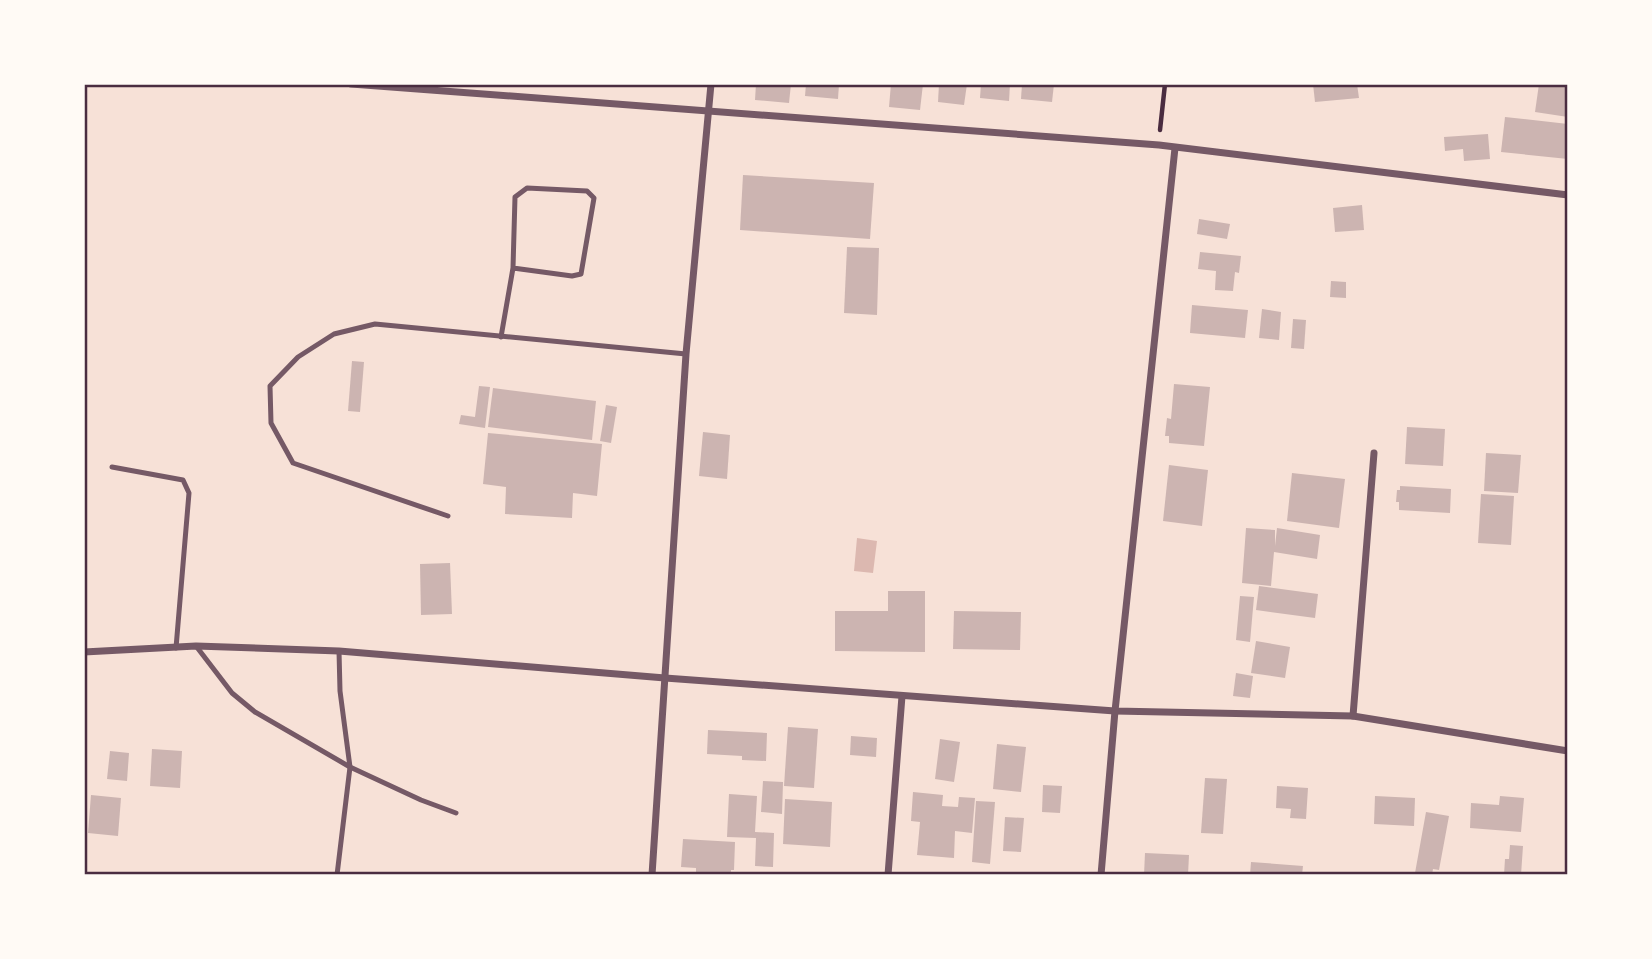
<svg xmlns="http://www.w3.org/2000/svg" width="1652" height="959" font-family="'Exo 2',sans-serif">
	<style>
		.water { fill: #dcb8b0 }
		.building { fill: #ccb4b1 }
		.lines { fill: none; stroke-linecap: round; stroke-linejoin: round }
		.path { stroke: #4a2c40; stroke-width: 4.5 }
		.service { stroke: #755966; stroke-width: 5 }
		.minor { stroke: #755966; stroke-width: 7 }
		.neatline { fill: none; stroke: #4a2c40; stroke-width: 2.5 }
	</style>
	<rect width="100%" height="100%" fill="#f7e1d7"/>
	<path class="water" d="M857,538L877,541L873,573L854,571Z"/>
	<g class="building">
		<path d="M756,84H791L789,103L755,100Z"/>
		<path d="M806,84H839L838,99L805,96Z"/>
		<path d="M891,84H923L920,110L889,107Z"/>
		<path d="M939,84H967L964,105L938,102Z"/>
		<path d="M981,84H1010L1009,101L980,98Z"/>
		<path d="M1022,84H1054L1052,102L1021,99Z"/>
		<path d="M1313,84H1357L1359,98L1315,102Z"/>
		<path d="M1539,84H1568V117L1535,112Z"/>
		<path d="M1505,117L1568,124V159L1501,152Z"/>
		<path d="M1488,134L1490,159L1464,161L1463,149L1445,151L1444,137Z"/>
		<path d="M743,175L874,183L870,239L740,230Z"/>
		<path d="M1362,205L1364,230L1335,232L1333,208Z"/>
		<path d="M1199,219L1230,224L1227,239L1197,234Z"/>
		<path d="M847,247L879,248L877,315L844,313Z"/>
		<path d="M1200,252L1241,256L1239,273L1235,272L1233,291L1215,290L1216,271L1198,269Z"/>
		<path d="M1331,281L1346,282V298L1330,297Z"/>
		<path d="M1192,305L1248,310L1245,338L1190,333Z"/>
		<path d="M1262,309L1281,312L1279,340L1259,338Z"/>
		<path d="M1293,319L1306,320L1304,349L1291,348Z"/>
		<path d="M352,361L364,362L360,412L348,411Z"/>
		<path d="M1174,384L1210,387L1204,446L1169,443V436H1165L1167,418L1171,419Z"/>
		<path d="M479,386L490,387L485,428L459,424L461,415L475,417Z"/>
		<path d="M493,388L596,401L592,440L488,427Z"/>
		<path d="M606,405L617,407L611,443L600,441Z"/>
		<path d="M1407,427L1445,429L1443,466L1405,464Z"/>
		<path d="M703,432L730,435L727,479L699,476Z"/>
		<path d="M488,433L602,444L597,496L573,493L572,518L505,514L506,487L483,484Z"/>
		<path d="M1486,453L1521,455L1518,493L1484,491Z"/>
		<path d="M1169,465L1208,470L1202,526L1163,521Z"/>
		<path d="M1292,473L1345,479L1339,528L1287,521Z"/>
		<path d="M1400,486L1451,489L1450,513L1399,510V502H1396L1397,490H1400Z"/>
		<path d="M1481,494L1514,496L1511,545L1478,543Z"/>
		<path d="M1246,528L1275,530V546L1277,528L1320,535L1317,559L1274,552L1271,586L1242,583Z"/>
		<path d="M450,563L452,614L421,615L420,564Z"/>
		<path d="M1259,586L1318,594L1315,618L1256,610Z"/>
		<path d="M888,591H925V652L835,651V611H888Z"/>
		<path d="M1240,596L1254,597L1250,642L1236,640Z"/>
		<path d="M954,611L1021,612L1020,650L953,649Z"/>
		<path d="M1256,641L1290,647L1285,678L1251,673Z"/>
		<path d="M1236,673L1253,676L1250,698L1233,696Z"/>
		<path d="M788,727L818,729L814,788L784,786Z"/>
		<path d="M708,730L767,733L766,761L742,760V756L707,754Z"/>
		<path d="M851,736L877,738L876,757L850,755Z"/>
		<path d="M940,739L960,742L954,782L935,779Z"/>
		<path d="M997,744L1026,747L1021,792L993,789Z"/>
		<path d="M152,749L182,751L180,788L150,786Z"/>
		<path d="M110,751L129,753L127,781L107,779Z"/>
		<path d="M1205,778L1227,779L1223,834L1201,833Z"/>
		<path d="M763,781L783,782L782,814L761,812Z"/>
		<path d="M1043,785L1062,786L1060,813L1042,812Z"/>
		<path d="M1277,786L1308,788L1306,819L1290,818L1291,809L1276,808Z"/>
		<path d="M913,792L943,795L942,806L958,807L959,797L975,798L972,833L955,831L954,858L917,855L920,822L911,821Z"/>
		<path d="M729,794L757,796L755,832L774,833L773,867L755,866L756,838L727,837Z"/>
		<path d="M91,795L121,798L118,836L88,833Z"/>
		<path d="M1375,796L1415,798L1414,826L1374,824Z"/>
		<path d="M1500,796L1524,798L1521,832L1470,828L1471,803L1499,805Z"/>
		<path d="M785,799L832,802L830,847L783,844Z"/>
		<path d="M976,801L995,802L990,864L972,862Z"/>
		<path d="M1426,812L1449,816L1439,870L1433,869L1432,875L1415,873Z"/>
		<path d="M1005,817L1024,818L1021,852L1003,851Z"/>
		<path d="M683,839L735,842L734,870H731V875H696V868L681,867Z"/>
		<path d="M1510,845L1523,846L1521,875H1504L1505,859H1509Z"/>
		<path d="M1145,853L1189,855L1188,875H1144Z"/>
		<path d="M1251,862L1303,866L1302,875H1250Z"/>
	</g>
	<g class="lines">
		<path class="path" d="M1160,130L1165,84"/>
		<g class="service">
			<path d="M501,337L513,268L515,197L527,188L587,191L594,198L581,274L572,276L513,268"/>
			<path d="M112,467L183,480L189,493L176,648"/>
			<path d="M448,516L293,463L271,423L270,386L298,357L334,334L375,324L686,354"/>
			<path d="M196,646L232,693L255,712L350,767L421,800L456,813"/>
			<path d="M337,875L350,767L340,691L339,651"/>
		</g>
		<g class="minor">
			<path d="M351,84L1159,145L1568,195"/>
			<path d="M84,652L196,646L339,651L665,678L1115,711L1353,716L1568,751"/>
			<path d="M1353,716L1374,453"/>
			<path d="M652,875L686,354L711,84"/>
			<path d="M888,875L902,696"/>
			<path d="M1101,875L1115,711L1175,148"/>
		</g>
	</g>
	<rect width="1652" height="959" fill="none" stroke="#fffaf5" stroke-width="172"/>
	<rect x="86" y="86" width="1480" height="787" class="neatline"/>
</svg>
